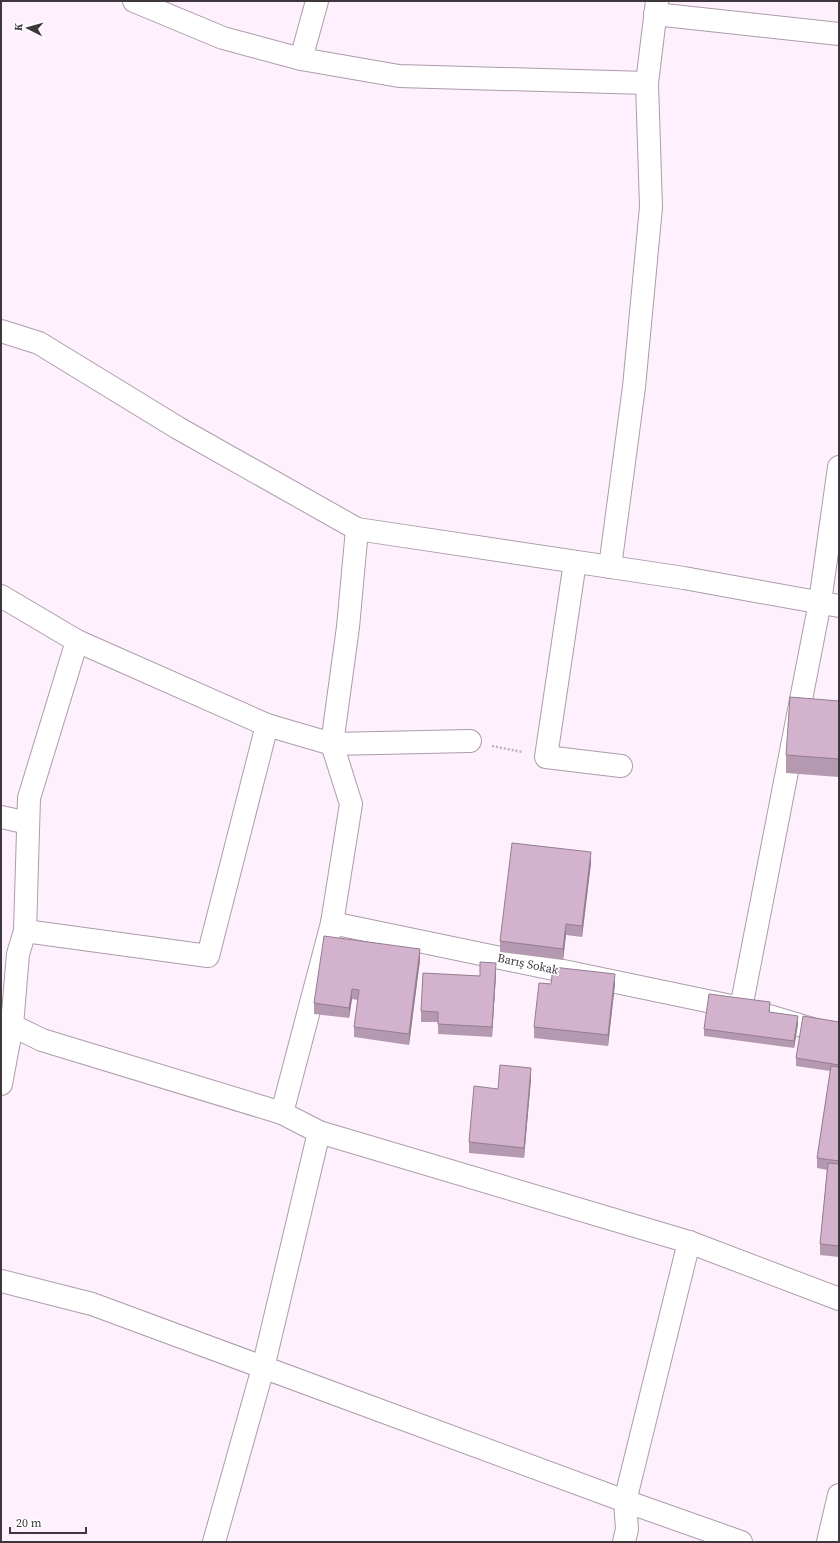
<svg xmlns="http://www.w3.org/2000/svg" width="840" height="1543" font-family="'Source Serif 4',serif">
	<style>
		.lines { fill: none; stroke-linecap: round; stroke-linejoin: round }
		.minor-casing { stroke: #ac9cab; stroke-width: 24 }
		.path { stroke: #beb3bd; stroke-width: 2.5; stroke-dasharray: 2 2; stroke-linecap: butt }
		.minor { stroke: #fff; stroke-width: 22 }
		.wall { fill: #b599b0 }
		.shaded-wall { fill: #947d90 }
		.building { fill: #d3b2cd; stroke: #947d90 }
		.labels { text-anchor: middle; stroke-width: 3; stroke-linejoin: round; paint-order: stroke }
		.street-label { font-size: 12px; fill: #3e383e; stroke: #fff }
	</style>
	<rect width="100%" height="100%" fill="#fef0fd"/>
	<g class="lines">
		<defs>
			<g id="minor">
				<path d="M134,1L223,38L301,59L399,76L647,83"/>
				<path d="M655,14L839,34"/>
				<path d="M301,59L317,1"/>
				<path d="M1,331L39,343L178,428L357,529L684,578L839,606"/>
				<path d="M575,562L546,757L621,766"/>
				<path d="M610,567L634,387L651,207L647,83L657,1"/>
				<path d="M1,596L77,641L267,725L332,744L470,741"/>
				<path d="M1,817L28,823"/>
				<path d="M332,923L736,1007"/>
				<path d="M25,931L208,956L267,725"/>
				<path d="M741,1008L820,602L839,467"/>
				<path d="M769,1016L839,1037"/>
				<path d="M1,1020L42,1040L282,1113L319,1132L689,1242L839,1299"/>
				<path d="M1,1084L12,1025L18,954L25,931L29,798L77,641"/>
				<path d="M282,1113L332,923L351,804L332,744L348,627L357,529"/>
				<path d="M1,1281L92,1304L625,1501L741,1542"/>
				<path d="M214,1542L263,1368L319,1132"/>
				<path d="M624,1542L627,1529L625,1501L689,1242"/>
				<path d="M828,1542L839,1495"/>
			</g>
		</defs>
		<use href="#minor" class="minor-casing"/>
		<path class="path" d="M492,746L522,752"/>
		<use href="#minor" class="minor"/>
	</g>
	<g class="wall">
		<path d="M839,701V777L786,773V755Z"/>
		<path d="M591,863L582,937L566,935L563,960L500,952V941Z"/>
		<path d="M420,960L409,1045L354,1037V1027L358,1000L352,999L349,1018L314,1014V1003Z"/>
		<path d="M496,974L492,1037L438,1034V1022H421V1011L480,976Z"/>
		<path d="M551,984H615L608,1046L534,1038V1027Z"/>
		<path d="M770,1009V1013L798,1024L794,1048L704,1036V1029Z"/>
		<path d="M839,1022V1257L820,1255V1244L827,1170L817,1168V1158L830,1071L796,1066V1058Z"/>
		<path d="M531,1079L524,1158L469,1153V1142L498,1089Z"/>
	</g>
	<g class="shaded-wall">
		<path d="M591,852V863L582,937V926Z"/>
		<path d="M566,924V935L563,960V949Z"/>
		<path d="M420,949V960L409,1045V1034Z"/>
		<path d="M496,963V974L492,1037V1027Z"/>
		<path d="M615,974V984L608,1046V1035Z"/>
		<path d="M352,989V999L349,1018V1008Z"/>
		<path d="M798,1016V1024L794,1048V1041Z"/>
		<path d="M531,1068V1079L524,1158V1148Z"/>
	</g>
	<g class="building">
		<path d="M790,697L839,701V759L786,755Z"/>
		<path d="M512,843L591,852L582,926L566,924L563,949L500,941Z"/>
		<path d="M324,936L420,949L409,1034L354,1027L359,990L352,989L349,1008L314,1003Z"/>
		<path d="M480,962L496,963L492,1027L438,1024V1012L421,1011L423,973L480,976Z"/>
		<path d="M553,967L615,974L608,1035L534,1027L539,983L551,984Z"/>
		<path d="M709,994L770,1002L769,1012L798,1016L794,1041L704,1029Z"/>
		<path d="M803,1016L839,1022V1065L796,1058Z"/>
		<path d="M500,1065L531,1068L524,1148L469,1142L474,1086L498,1089Z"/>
		<path d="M831,1066L839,1067V1161L817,1158Z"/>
		<path d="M828,1163L839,1164V1246L820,1244Z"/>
	</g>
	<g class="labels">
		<g class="street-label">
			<text transform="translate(528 964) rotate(12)" y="4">Barış Sokak</text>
		</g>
	</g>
	<rect width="840" height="1543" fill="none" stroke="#3e383e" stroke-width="4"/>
	<g transform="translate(28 28) rotate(276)" stroke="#ffffff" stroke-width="3" paint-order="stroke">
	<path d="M0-3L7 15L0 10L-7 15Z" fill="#3e383e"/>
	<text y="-6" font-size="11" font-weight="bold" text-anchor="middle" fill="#3e383e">K</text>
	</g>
	<path d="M10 1527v6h76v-6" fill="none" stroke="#3e383e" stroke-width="2"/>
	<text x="16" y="1527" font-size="12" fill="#3e383e" stroke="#ffffff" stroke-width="3" paint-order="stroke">20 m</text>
</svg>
